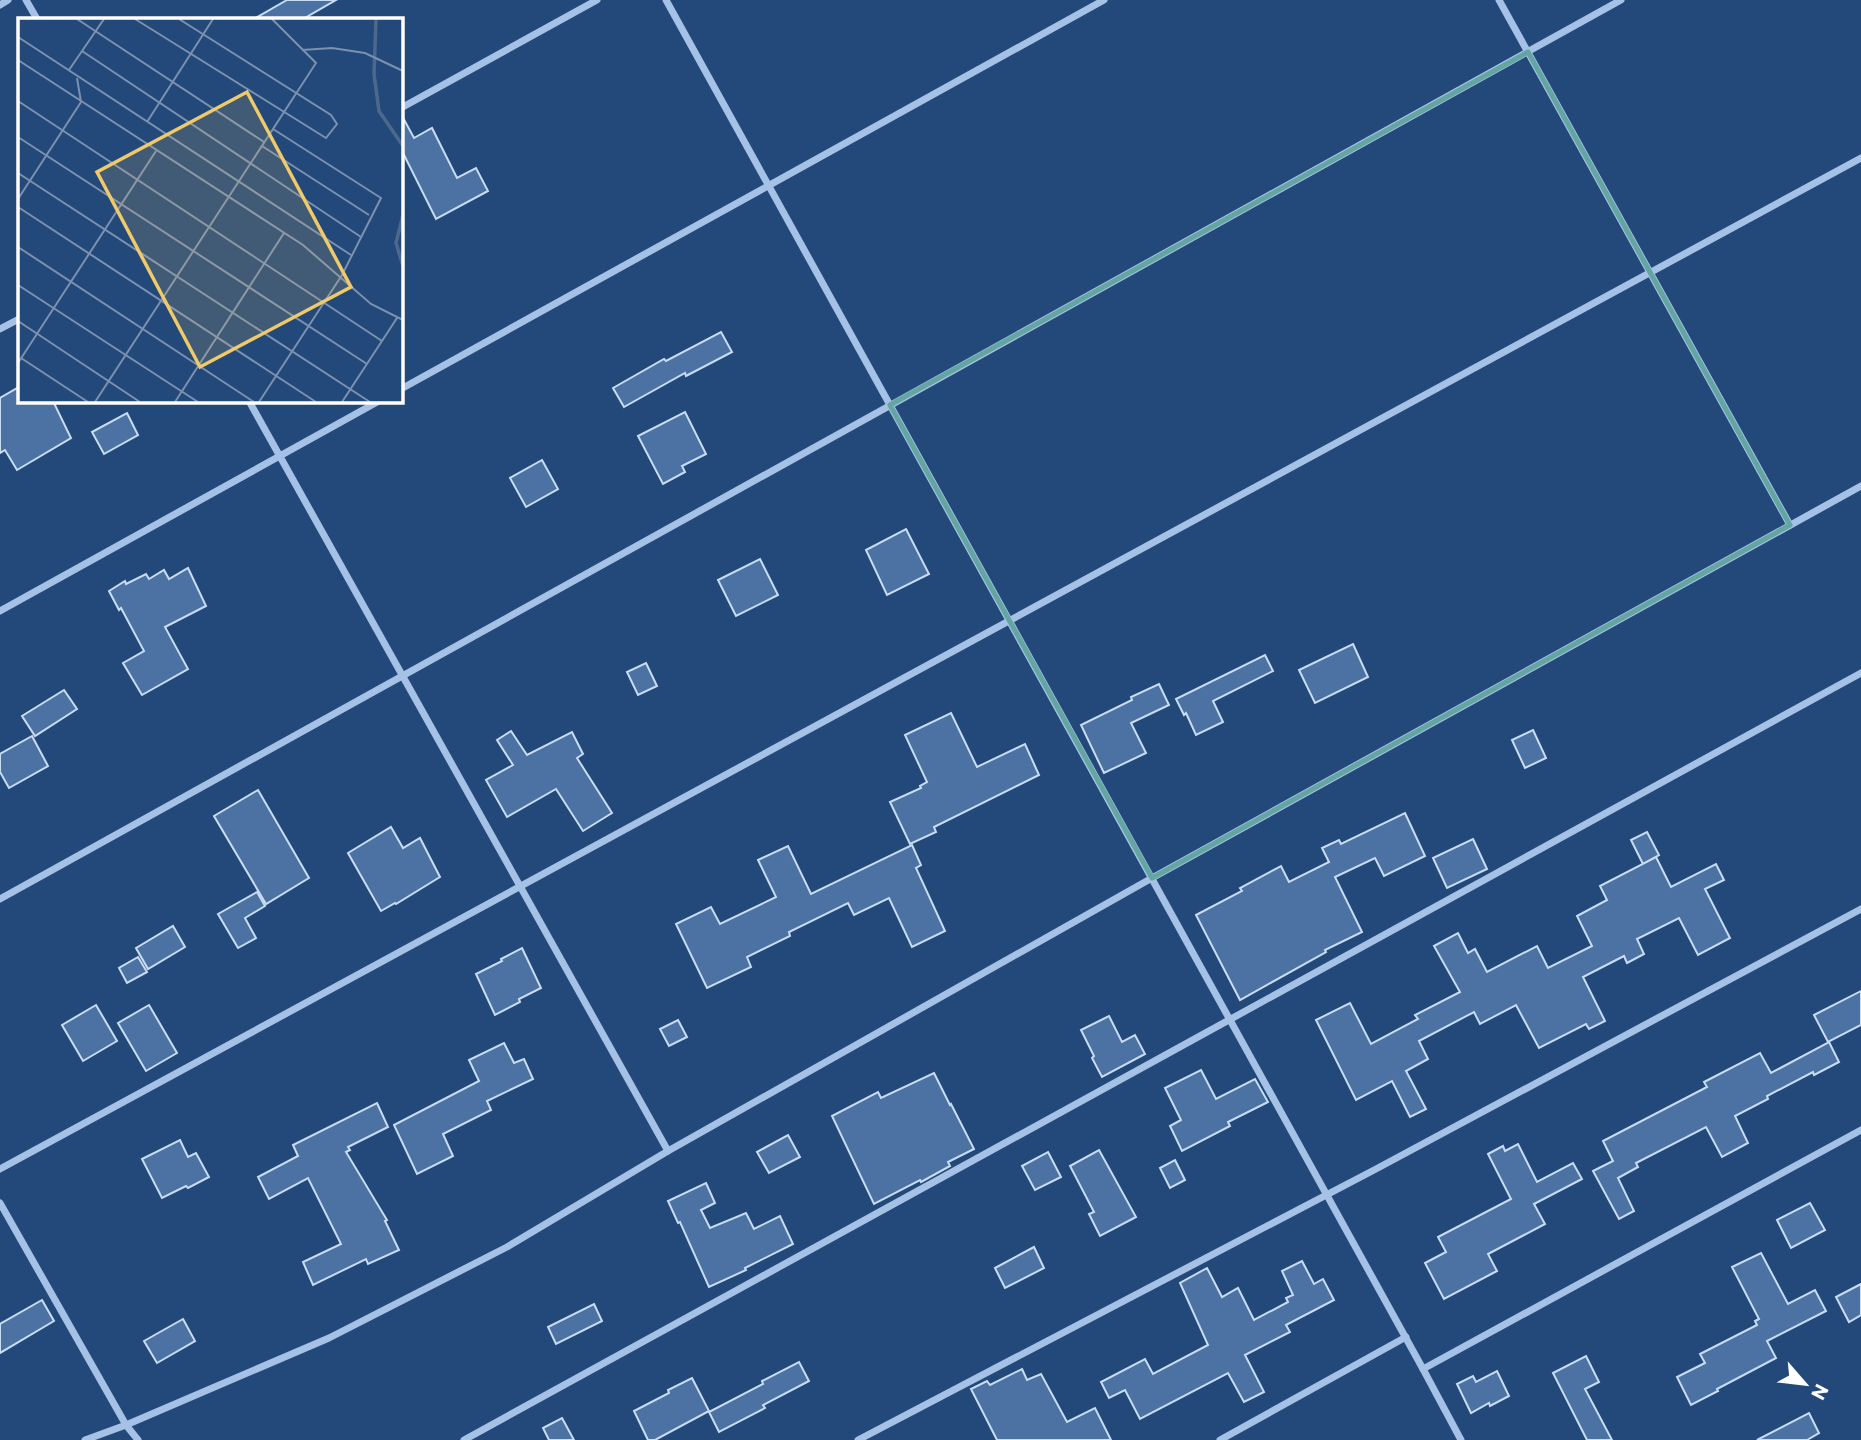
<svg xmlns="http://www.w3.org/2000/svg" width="1861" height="1440" font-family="Commissioner,sans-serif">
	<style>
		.building { fill: #4b72a3; stroke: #c8dcf4; stroke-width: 2 }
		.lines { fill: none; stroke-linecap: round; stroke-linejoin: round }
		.street { stroke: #a5c1e5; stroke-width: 7 }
		.marked { fill: none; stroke: #63a6a1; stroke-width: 5; stroke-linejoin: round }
		.inset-river { fill: none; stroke: #4d688d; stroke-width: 3.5 }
		.inset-road { fill: none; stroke: #7b91af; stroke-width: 2 }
		.view { fill: #f0ca68; fill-opacity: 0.15; stroke: #f0ca68; stroke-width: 3.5 }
		.inset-edge { fill: none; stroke: #fff; stroke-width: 3.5 }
	</style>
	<rect width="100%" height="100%" fill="#23487a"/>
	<g class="building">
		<path d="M287,0H336L303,19H254Z"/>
		<path d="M401,114L414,138L432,128L457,178L476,168L488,191L436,219L401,149Z"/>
		<path d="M721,332L732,352L686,376L685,373L624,407L613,388L664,359L666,361Z"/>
		<path d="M19,387V401H53L71,438L17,470L5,450L0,453V398Z"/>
		<path d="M685,412L706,454L682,466L685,472L663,484L638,436Z"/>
		<path d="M127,413L138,435L104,454L92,432Z"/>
		<path d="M542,460L558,489L526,507L510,478Z"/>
		<path d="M906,529L929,574L887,595L866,550Z"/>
		<path d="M760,559L778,595L736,616L718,580Z"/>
		<path d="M188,568L206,606L165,627L188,669L142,695L123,663L144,651L121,608L119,610L109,591L125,581L126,584L146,574L149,579L164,570L169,579Z"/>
		<path d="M1353,644L1368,677L1315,703L1299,670Z"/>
		<path d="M1265,655L1273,671L1213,701L1223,722L1196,735L1186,713L1184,715L1176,699Z"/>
		<path d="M646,663L657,686L638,695L627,672Z"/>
		<path d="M1159,684L1169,705L1131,723L1146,753L1104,773L1081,725L1132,700L1131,697Z"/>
		<path d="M64,690L77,709L35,736L22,716Z"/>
		<path d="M951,713L977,767L1025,744L1039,775L934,827L936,832L910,844L890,802L921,788L920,786L927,782L905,735Z"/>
		<path d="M1533,730L1546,758L1525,768L1512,740Z"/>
		<path d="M511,731L527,755L572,732L583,754L577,758L612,813L583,831L556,789L507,817L486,780L513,765L497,740Z"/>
		<path d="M32,736L48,766L9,788L0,772V754Z"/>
		<path d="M258,790L309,878L266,904L214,816Z"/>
		<path d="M1405,813L1425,856L1384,876L1375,858L1335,877L1362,932L1325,950L1326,952L1240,1000L1196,915L1242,891L1240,888L1281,866L1289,882L1329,862L1322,848L1339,840L1341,844Z"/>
		<path d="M391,827L403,848L420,838L440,877L396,904L395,903L381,911L348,853Z"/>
		<path d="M1647,832L1659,855L1643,864L1631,840Z"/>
		<path d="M1473,839L1487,869L1447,888L1433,858Z"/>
		<path d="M912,845L921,865L916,868L945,931L912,947L889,898L854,915L848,903L789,932L790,936L747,957L751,967L707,988L676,924L711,907L720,924L776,897L758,860L788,846L811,894Z"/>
		<path d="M1656,857L1671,887L1716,864L1724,880L1705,889L1730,938L1698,955L1679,918L1637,939L1644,954L1627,963L1624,956L1583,977L1605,1021L1589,1029L1586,1024L1539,1048L1516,1005L1480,1024L1474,1012L1419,1041L1428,1059L1406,1071L1426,1109L1410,1117L1392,1081L1356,1100L1316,1020L1350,1003L1371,1044L1418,1019L1415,1015L1460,992L1434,946L1458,933L1468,953L1475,949L1487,972L1537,946L1548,968L1592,946L1577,916L1607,900L1600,886Z"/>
		<path d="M257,892L265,906L245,918L256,938L238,948L218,914Z"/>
		<path d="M173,926L185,947L148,969L136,948Z"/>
		<path d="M522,948L541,988L519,999L520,1002L495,1015L476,974L502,961L501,959Z"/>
		<path d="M138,957L147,972L127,983L119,968Z"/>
		<path d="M1861,991V1025L1828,1042L1814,1015Z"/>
		<path d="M96,1005L117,1041L83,1061L62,1025Z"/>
		<path d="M149,1005L177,1053L146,1071L118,1023Z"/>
		<path d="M1109,1016L1122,1042L1135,1035L1145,1054L1102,1077L1092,1058L1094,1056L1081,1030Z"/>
		<path d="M678,1020L687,1037L669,1046L660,1029Z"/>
		<path d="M1829,1042L1839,1062L1814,1075L1813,1072L1767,1096L1768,1099L1735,1116L1748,1143L1722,1157L1706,1127L1636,1163L1638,1167L1618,1178L1634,1211L1619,1219L1593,1171L1613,1161L1603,1141L1707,1087L1704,1082L1760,1053L1771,1073Z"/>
		<path d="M504,1043L514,1063L524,1059L533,1079L487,1101L491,1110L443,1134L453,1156L417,1174L394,1125L479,1081L469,1060Z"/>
		<path d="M1201,1070L1216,1099L1255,1079L1268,1102L1228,1122L1230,1126L1182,1151L1170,1126L1181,1120L1165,1088Z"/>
		<path d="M934,1073L950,1105L951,1104L974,1149L948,1162L950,1166L921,1182L920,1180L874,1204L832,1116L878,1092L881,1098Z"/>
		<path d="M377,1103L388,1127L348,1147L350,1150L346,1152L387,1220L385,1221L399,1250L368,1264L366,1259L313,1285L303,1262L341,1244L308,1178L269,1199L258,1177L298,1156L293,1145Z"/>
		<path d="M788,1135L800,1157L769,1173L757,1152Z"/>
		<path d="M180,1140L188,1157L196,1153L209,1177L188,1188L186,1186L162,1198L142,1159Z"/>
		<path d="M1518,1144L1537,1182L1573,1163L1582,1179L1534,1204L1545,1224L1488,1254L1497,1271L1444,1299L1425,1263L1446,1252L1438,1237L1511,1199L1488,1154L1503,1146L1505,1151Z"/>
		<path d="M1099,1150L1136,1217L1100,1236L1089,1214L1094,1212L1070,1166Z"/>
		<path d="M1048,1152L1061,1177L1035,1190L1022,1166Z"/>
		<path d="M1175,1160L1185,1180L1170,1188L1160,1168Z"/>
		<path d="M706,1183L715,1203L701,1210L710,1228L746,1213L754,1229L780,1216L793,1244L745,1268L746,1270L709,1287L680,1222L678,1223L668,1201Z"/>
		<path d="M1810,1203L1825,1230L1791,1248L1777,1220Z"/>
		<path d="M1034,1247L1044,1268L1005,1288L995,1268Z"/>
		<path d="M1761,1253L1788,1304L1815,1290L1826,1311L1767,1341L1776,1358L1717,1389L1718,1391L1691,1405L1677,1377L1705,1363L1700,1354L1757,1325L1755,1321L1759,1319L1732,1267Z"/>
		<path d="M1302,1261L1314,1284L1323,1279L1334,1300L1286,1325L1290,1332L1245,1355L1264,1392L1244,1402L1228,1373L1140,1419L1125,1390L1109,1398L1101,1382L1145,1359L1153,1374L1208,1345L1180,1283L1207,1268L1222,1297L1238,1288L1254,1320L1288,1302L1286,1298L1293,1295L1282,1271Z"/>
		<path d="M1861,1284V1315L1849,1322L1836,1297Z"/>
		<path d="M42,1300L54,1321L0,1353V1324Z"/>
		<path d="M594,1304L602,1321L556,1344L548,1327Z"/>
		<path d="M183,1319L195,1341L157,1363L144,1341Z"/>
		<path d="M1586,1356L1599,1382L1585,1389L1612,1440H1587L1553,1373Z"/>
		<path d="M799,1362L809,1381L763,1405L765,1408L719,1432L709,1412L763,1384L762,1381Z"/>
		<path d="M1022,1369L1027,1380L1041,1374L1067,1422L1095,1408L1111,1440H997L971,1389L987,1381L990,1385Z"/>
		<path d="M1497,1371L1509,1396L1490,1406L1489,1403L1471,1413L1457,1384L1473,1376L1476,1382Z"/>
		<path d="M692,1378L709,1411L655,1440H648L634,1411L669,1393L668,1390Z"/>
		<path d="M1809,1413L1819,1433L1807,1440H1757Z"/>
		<path d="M562,1418L574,1440H549L543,1428Z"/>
	</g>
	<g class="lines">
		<g class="street">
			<path d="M26,0L37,19"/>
			<path d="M666,0L1423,1369L1461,1440"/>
			<path d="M1499,0L1790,525"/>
			<path d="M0,5L8,0"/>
			<path d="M401,108L597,0"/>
			<path d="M0,329L19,319"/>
			<path d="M401,389L1104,0"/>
			<path d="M249,401L668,1151"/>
			<path d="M0,611L379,401"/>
			<path d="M0,899L1621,0"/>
			<path d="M0,1169L1861,158"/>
			<path d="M0,1203L126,1425L138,1440"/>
			<path d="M1423,1369L1861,1130"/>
			<path d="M85,1440L126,1425L329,1338L507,1247L668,1151L1152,878L1861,486"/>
			<path d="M464,1440L1861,673"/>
			<path d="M858,1440L1376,1169L1861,909"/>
			<path d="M1220,1440L1406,1337"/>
		</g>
	</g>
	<path class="marked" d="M1528,52L1790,525L1152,878L890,405Z"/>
	<g transform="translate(18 18)">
		<rect width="385" height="385" fill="#23487a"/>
		<path class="inset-river" d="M358,1L356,56L361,93L385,128M385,197L378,225L385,248"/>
		<path class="inset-road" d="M59,1L246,124M117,1L308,120L319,106L313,97L161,1M0,19L333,237M284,32L314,30L347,35L385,53M64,33L343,219M0,42L285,227L353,286L385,302M51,52L86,1M0,83L364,323M129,104L195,1M0,119L349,346M244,128L351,197M0,155L352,384M0,181L63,84L59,60M0,189L298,384M0,229L236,384M0,267L180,384M0,303L122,384M3,340L70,384M0,345L138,133M77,384L298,45L254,1M157,384L266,215M241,384L324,257L363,180L255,111M324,384L379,300"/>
		<path class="view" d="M229,74L333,269L182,349L79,154Z"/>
		<rect width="385" height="385" class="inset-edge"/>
	</g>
	<g transform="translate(1805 1384) rotate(118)" stroke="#23487a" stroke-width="5" paint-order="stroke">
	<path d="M0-5L12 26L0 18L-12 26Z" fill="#ffffff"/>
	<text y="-10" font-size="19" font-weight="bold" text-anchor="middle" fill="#ffffff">N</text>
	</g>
</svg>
